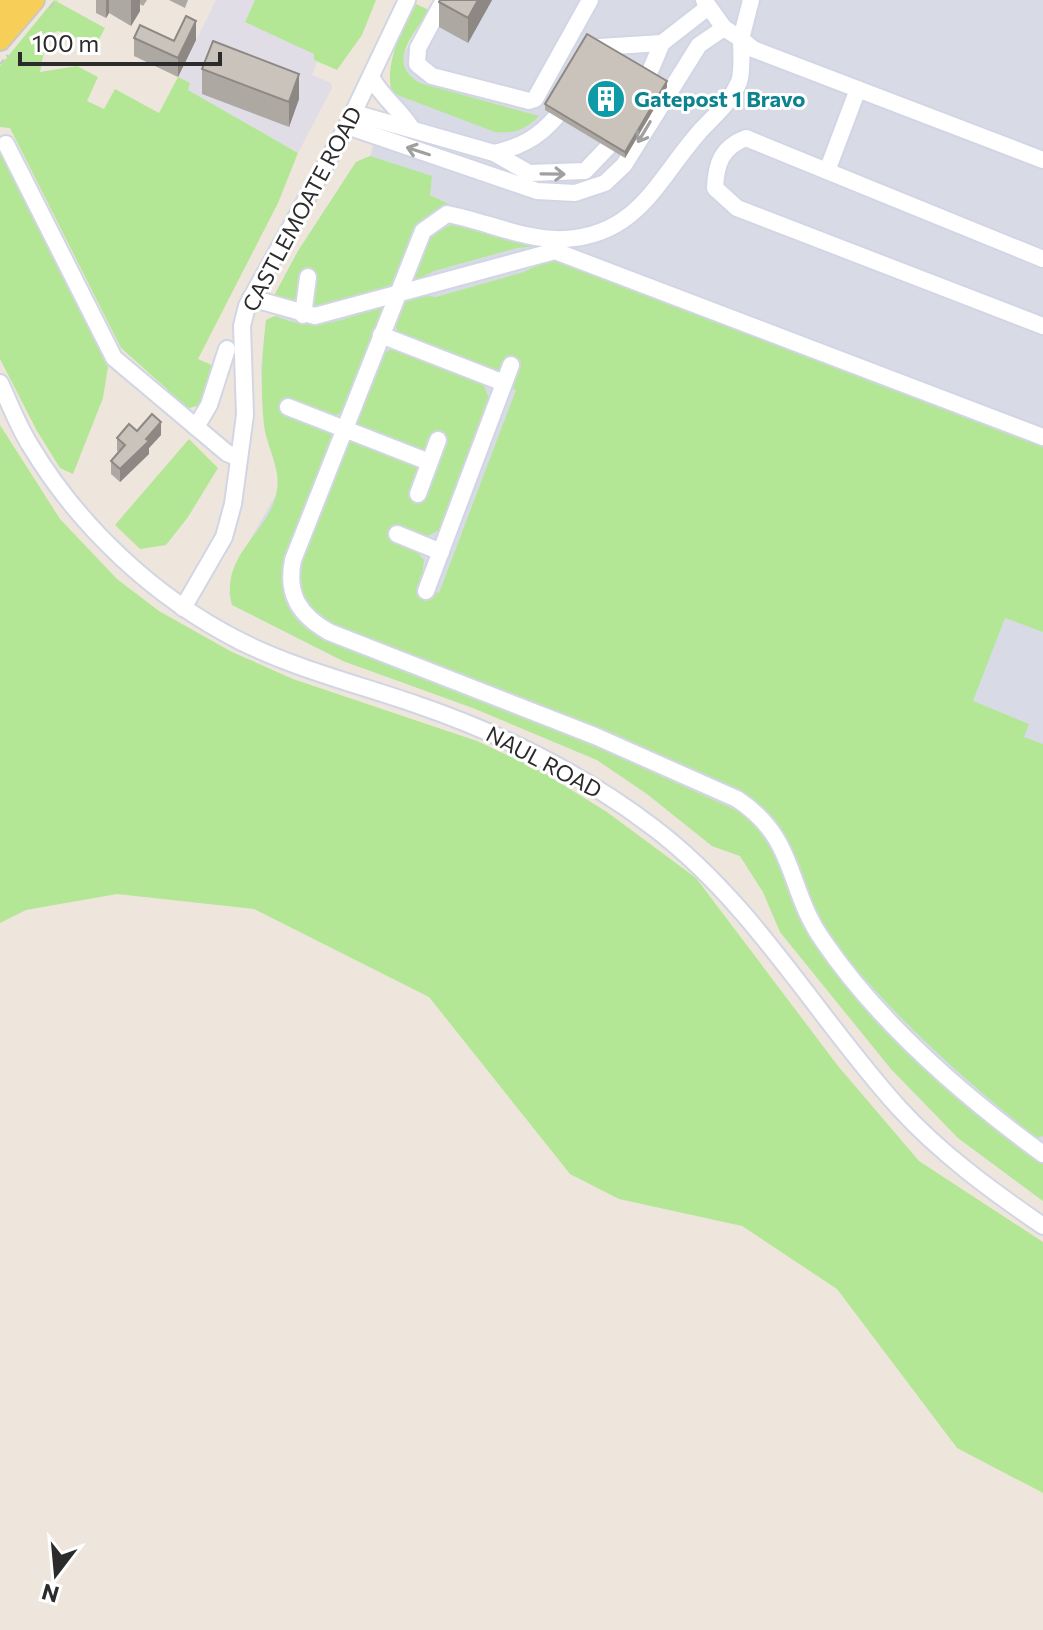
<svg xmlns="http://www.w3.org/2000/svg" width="1043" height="1630" font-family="Commissioner,sans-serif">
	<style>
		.industrial { fill: #e0dde6 }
		.airport { fill: #d8dbe6 }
		.green { fill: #b3e796 }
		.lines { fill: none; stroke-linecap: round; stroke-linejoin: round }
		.minor-casing { stroke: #d2d5e4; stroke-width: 20 }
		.major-casing { stroke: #c8c8c8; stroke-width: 24 }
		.path { stroke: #c8c8c8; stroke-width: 2; stroke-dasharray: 6 4; stroke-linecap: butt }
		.minor { stroke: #fff; stroke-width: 16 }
		.major { stroke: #f7cf58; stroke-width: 20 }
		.wall { fill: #ada8a2 }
		.shaded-wall { fill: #8d8884 }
		.building { fill: #c9c3bc; stroke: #8d8884; stroke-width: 2 }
		.oneway { stroke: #a0a0a0 }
		.labels { text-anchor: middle; stroke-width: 6; stroke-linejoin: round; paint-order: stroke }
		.culture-label { font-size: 22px; font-weight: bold; fill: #0d838f; stroke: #fff; text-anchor: start }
		.street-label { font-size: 22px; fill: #2b2b2b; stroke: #fff }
	</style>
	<rect width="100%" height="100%" fill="#eee6dc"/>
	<path class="industrial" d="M216,0H255L245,22L315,52L314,60L317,62L312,75L331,83L332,88L298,153L187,90L178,77Z"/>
	<path class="airport" d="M434,0H1043V1201L958,1138L891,1069L780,932L763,892L740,856L712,846L647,794L597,760L473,708L343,661L232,605L229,593L234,568L277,493L278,476L264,427L261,368L266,320L277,315L281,303L275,294L298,251L356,162L370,156L384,110L407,76L402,69L403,55Z"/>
	<g class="green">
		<path d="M54,0L105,28L96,45L58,31L47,36L40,72L77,66L98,77L87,101L104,109L115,89L159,113L178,77L190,83L188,90L298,153L278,203L198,359L214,366L204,400L200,405L183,410L165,395L168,390L121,348L10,128L0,127V66Z"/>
		<path d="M255,0H376L362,35L337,70L314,60V54L245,22Z"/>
		<path d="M416,4L429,10C414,35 385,63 420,83L539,116C525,130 514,134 495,132L392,93C384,66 401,33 411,7Z"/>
		<path d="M0,152L108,367L103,398L73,474L60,468L37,431L0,359Z"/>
		<path d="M370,156L432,176L430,195L449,204C413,223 404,252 391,288L316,311L281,303L275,294L298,251L356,162Z"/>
		<path d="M462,223L557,244L517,248L434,271L407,285C421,254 424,228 462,223Z"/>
		<path d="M550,259L580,266L1043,447V632L1005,618L973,701L1029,724L1024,737L1043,744V1136L1037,1138C979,1092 925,1045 875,990C860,973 843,958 831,939C794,885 803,830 739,793L311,616L298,589L300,564L349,438L425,452L359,427L355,421L380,355L396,347L482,381L490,401L442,529L425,537L414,549L424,560L421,587L439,593L516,390L398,334L395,323L405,299L418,295L436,297L524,272Z"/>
		<path d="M385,306L344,411L333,417L334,436C324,463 313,490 303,517C284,564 264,604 318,636L579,739L747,815C789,852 789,910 822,953C874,1022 951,1082 1014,1141L1043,1162V1201L958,1138L891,1069L780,932L763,892L740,856L712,846L647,794L597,760L473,708L343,661L232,605C219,554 271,532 277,490C281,467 266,446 264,424C260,389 262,355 266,320L275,316C321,334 339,319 385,306Z"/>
		<path d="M0,425L60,519L117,579L159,611L232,652L293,679L477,741L539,770L607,812L696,878L838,1066L919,1161L1043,1242V1493L957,1448L837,1289L742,1226L619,1199L570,1174L429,997L254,909L117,894L26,910L0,923Z"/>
		<path d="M189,439L218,468L188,517L166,545L140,549L115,525Z"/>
	</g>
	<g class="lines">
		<defs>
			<g id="minor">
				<path d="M444,0L418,48L417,64L432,76L529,101L535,99L590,0"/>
				<path d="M704,0L724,28L741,39C741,52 743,70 739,82C730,103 717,113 702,129C659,176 640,235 565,239C525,241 486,221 447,214L423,231L293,560C286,594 299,615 329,632L595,736L737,799C798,839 786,889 824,942C881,1025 962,1095 1043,1154"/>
				<path d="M751,0L741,39L753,49L1043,160"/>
				<path d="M599,47L662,43"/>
				<path d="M648,76L662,43L707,8"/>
				<path d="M371,77C382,97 398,108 410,126"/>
				<path d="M354,113L494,153L529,173L585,171L608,147"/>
				<path d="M347,126L537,191L575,193L605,183L624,165L699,45L724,28"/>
				<path d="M6,144L114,358L227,453L239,458"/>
				<path d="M494,153C520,147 538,138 556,117"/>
				<path d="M827,171L858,89"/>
				<path d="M1043,259L746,138C722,147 716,163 715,188L737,208L1043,326"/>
				<path d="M251,298L315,316L555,251L1043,437"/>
				<path d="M303,315L308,277"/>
				<path d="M381,335L504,383"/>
				<path d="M0,383C10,404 18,426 30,445C79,527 155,598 240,641C296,669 357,684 415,704C500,733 582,773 654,828C755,905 815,1015 899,1108C941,1154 992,1191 1043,1226"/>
				<path d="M288,407L429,462"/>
				<path d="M196,427L209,405L227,349"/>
				<path d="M418,494L438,440"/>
				<path d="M397,534L441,552"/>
				<path d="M426,591L511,365"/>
				<path d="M183,608L224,537L233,504L245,415L242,326L247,306L347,126L407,0"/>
			</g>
			<g id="major">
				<path d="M0,14L12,0"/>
				<path d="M0,40L34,0"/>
			</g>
		</defs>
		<use href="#minor" class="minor-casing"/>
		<use href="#major" class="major-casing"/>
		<g class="path">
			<path d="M50,8L57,0"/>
			<path d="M0,64L8,55"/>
		</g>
		<use href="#minor" class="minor"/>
		<use href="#major" class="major"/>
	</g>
	<g class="wall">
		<path d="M96,0H147L143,6L140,4V11L131,26L109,13L106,18L96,13Z"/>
		<path d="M169,0H188L185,8Z"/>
		<path d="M440,0H492L468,43L439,27V2Z"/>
		<path d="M134,38L174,41L196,40L178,77L134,56Z"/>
		<path d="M202,69L299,99L289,127L202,94Z"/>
		<path d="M667,87L625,158L545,110V104Z"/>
		<path d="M161,435L149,448V454L120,482L111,474V461L119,452L117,451V438Z"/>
	</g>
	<g class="shaded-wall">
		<path d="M106,0H109V13L106,18Z"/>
		<path d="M131,0H140V11L131,26Z"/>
		<path d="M478,0H492L468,43V18Z"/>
		<path d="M196,21V40L178,77V58Z"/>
		<path d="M299,74V99L289,127V102Z"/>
		<path d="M667,81V87L625,158V152Z"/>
		<path d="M161,422V435L149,448V454L120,482V469Z"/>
	</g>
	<g class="building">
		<path d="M440,0H478L468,18L439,2Z"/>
		<path d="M186,16L196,21L178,58L134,38L140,25L174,41Z"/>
		<path d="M587,34L667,81L625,152L545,104Z"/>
		<path d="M213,41L299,74L289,102L202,69Z"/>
		<path d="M152,414L161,422L146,439L149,441L120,469L111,461L125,445L117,438L129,424L137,431Z"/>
	</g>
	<defs><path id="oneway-shaft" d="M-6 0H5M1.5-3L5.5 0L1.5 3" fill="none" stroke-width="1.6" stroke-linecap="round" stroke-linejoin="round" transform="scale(2)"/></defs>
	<g class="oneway">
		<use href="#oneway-shaft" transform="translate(644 132) rotate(121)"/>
		<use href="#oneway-shaft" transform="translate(418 151) rotate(-162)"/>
		<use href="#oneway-shaft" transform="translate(553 174) rotate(1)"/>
	</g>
	<defs>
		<symbol id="building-disc" viewBox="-11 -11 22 22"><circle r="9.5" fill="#0f9aa8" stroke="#fff"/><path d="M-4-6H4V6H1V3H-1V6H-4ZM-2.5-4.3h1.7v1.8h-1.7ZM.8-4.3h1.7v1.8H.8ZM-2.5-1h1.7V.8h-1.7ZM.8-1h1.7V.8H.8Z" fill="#fff"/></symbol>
	</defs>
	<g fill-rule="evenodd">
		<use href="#building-disc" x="584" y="77" width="44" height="44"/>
	</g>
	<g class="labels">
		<g class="culture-label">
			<text x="634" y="107">Gatepost 1 Bravo</text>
		</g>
		<g class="street-label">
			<text transform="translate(302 209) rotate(-62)" y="8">CASTLEMOATE ROAD</text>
			<text transform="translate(544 762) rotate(28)" y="8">NAUL ROAD</text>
		</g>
	</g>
	<g transform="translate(56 1574) rotate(196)" stroke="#ffffff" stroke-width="6" paint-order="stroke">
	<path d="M0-6L14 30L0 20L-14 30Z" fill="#2b2b2b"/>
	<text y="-12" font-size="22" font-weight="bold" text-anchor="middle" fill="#2b2b2b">N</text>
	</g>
	<path d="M20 52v12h200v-12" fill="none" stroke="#2b2b2b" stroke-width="4"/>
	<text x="32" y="52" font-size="24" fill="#2b2b2b" stroke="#ffffff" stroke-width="6" paint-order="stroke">100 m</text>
</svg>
